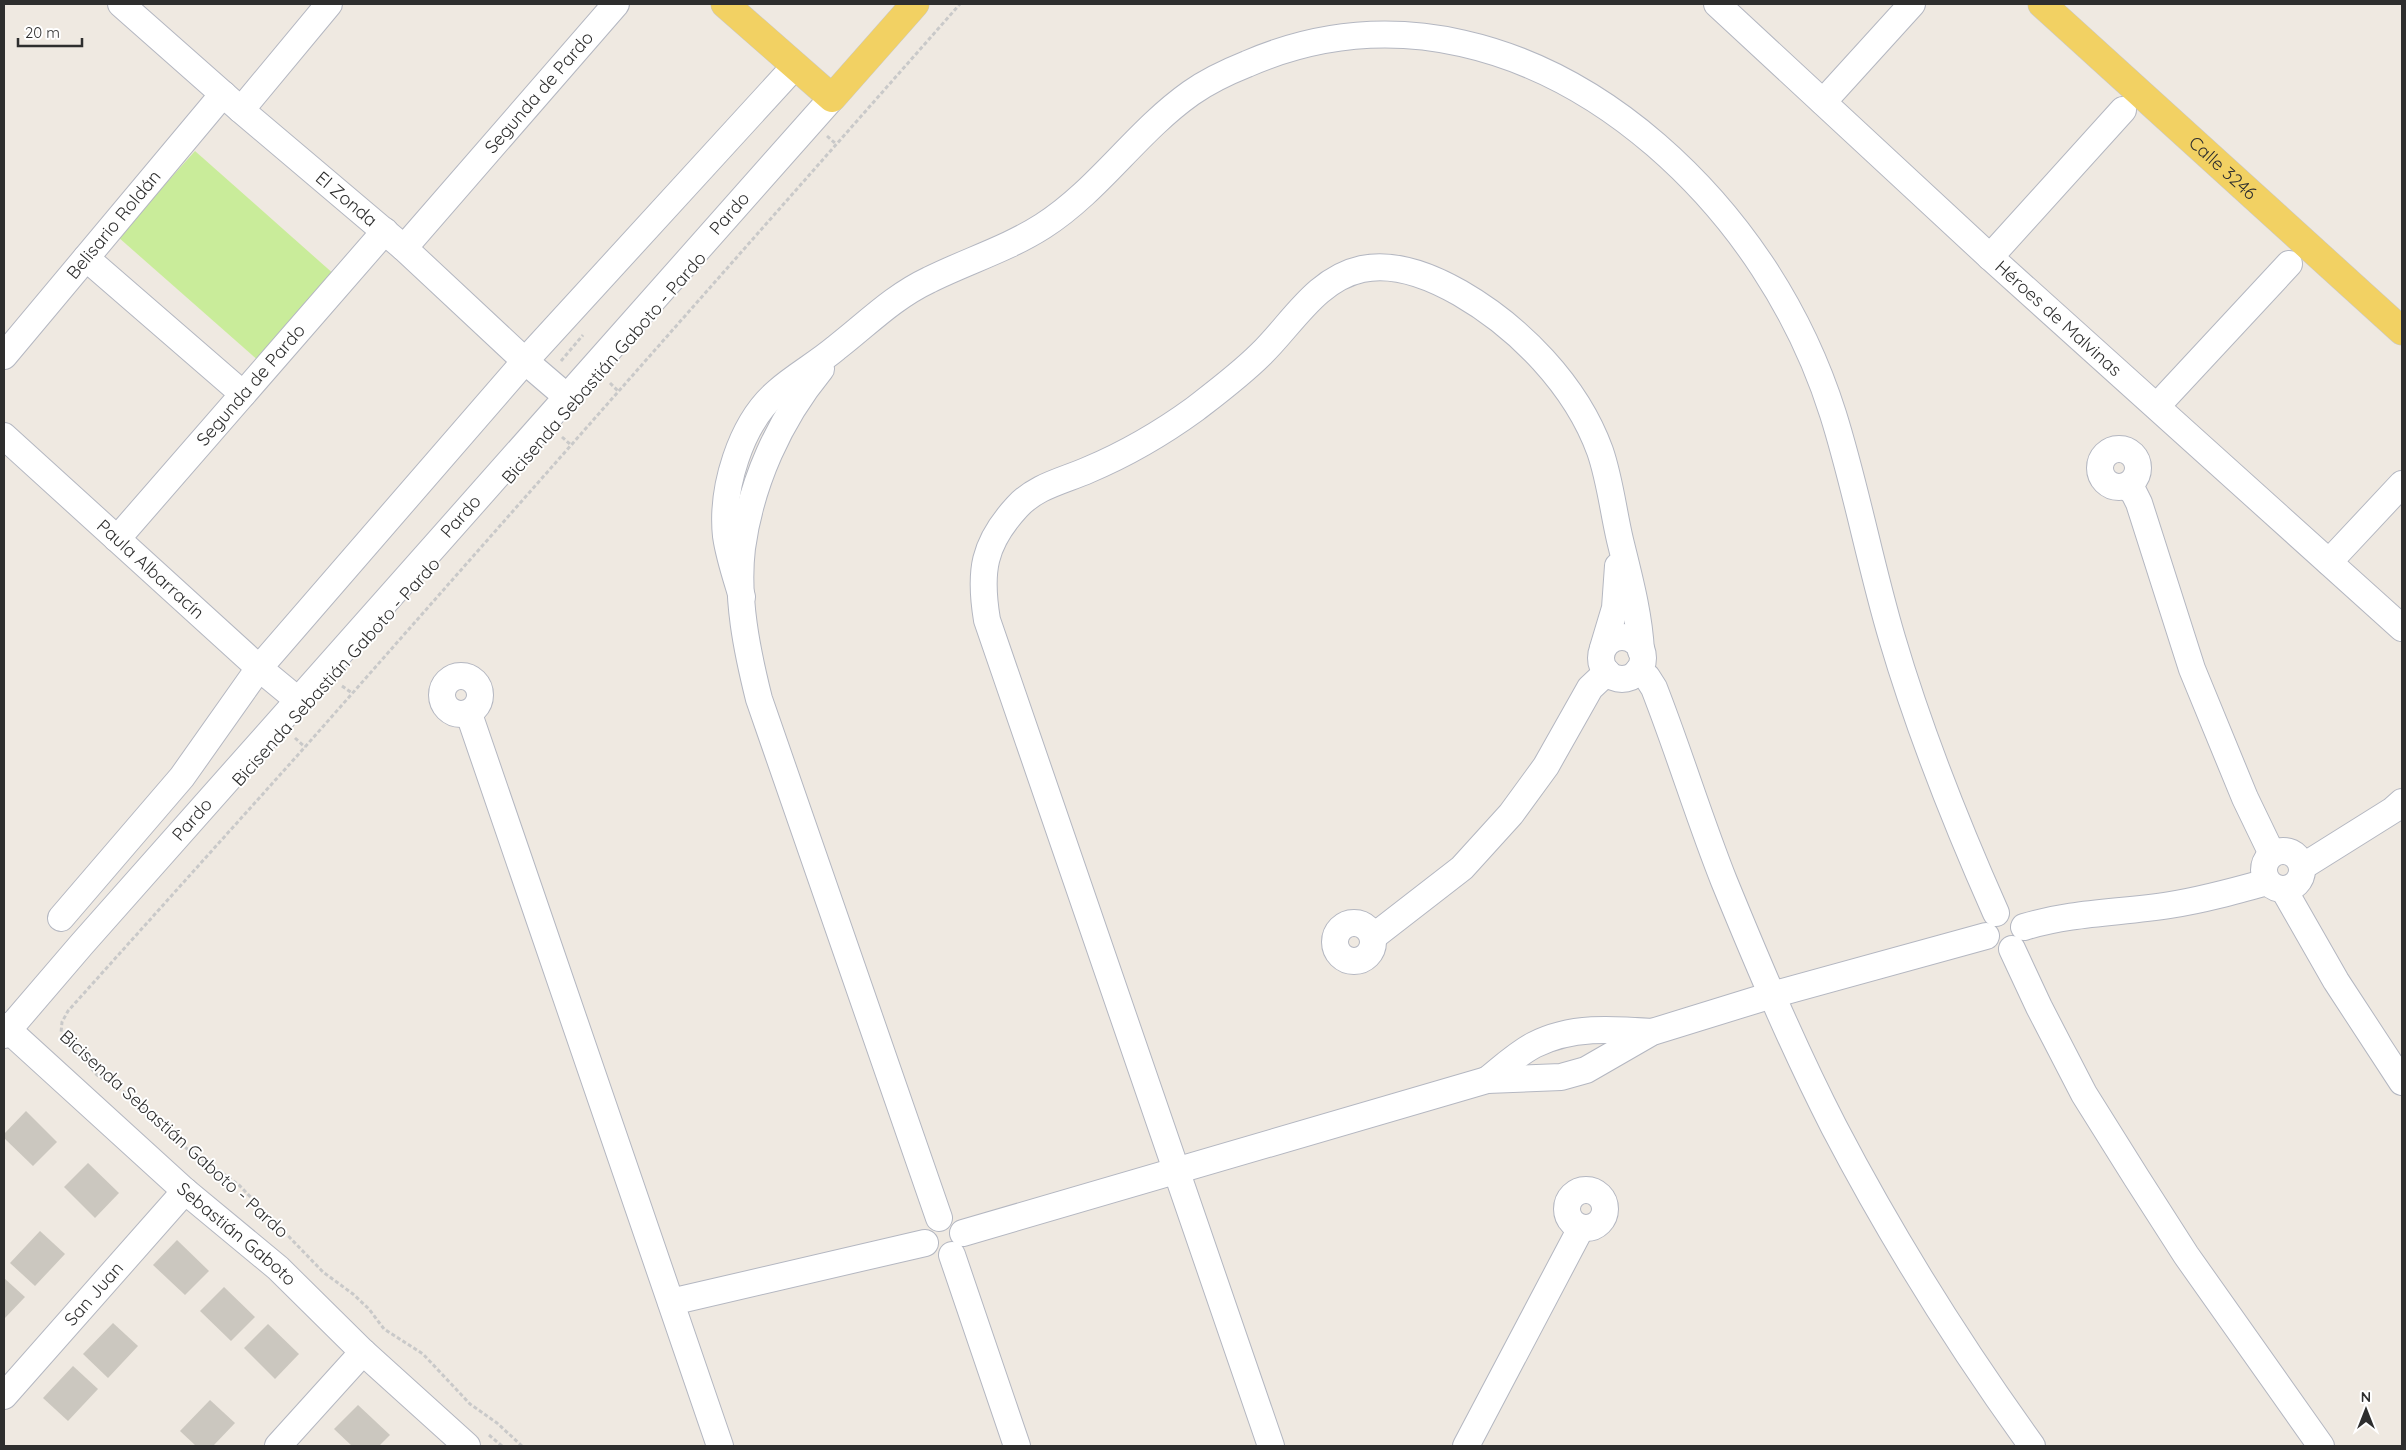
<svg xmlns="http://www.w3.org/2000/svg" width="2406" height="1450" font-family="Quicksand,sans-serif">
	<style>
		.pitch { fill: #c9ec9a }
		.building { fill: #cbc7bf }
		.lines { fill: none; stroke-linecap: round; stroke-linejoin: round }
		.minor-casing { stroke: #b4b7c1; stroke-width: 28 }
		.major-casing { stroke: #c9c9c9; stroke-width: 29 }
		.path { stroke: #c9c9c9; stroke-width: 3; stroke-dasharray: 4 2.5; stroke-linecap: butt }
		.minor { stroke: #fff; stroke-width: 26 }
		.major { stroke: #f2d163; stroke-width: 28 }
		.labels { text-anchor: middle; stroke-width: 4; stroke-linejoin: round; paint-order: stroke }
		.street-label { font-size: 18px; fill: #2e2e2e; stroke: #fff }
	</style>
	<rect width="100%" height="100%" fill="#efe9e1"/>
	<path class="pitch" d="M195,151L336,276L260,362L118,237Z"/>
	<g class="building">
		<path d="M26,1111L57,1142L33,1166L4,1138V1134Z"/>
		<path d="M88,1163L119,1193L95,1218L64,1187Z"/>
		<path d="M40,1231L65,1254L35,1286L10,1263Z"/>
		<path d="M177,1240L209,1271L185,1295L153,1265Z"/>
		<path d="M4,1278L25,1297L4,1319Z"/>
		<path d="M224,1287L255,1317L231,1341L200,1311Z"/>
		<path d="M113,1323L138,1346L108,1378L83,1354Z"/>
		<path d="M268,1324L299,1354L275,1379L244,1348Z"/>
		<path d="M73,1366L98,1389L68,1421L43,1398Z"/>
		<path d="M210,1400L235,1423L213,1446H196L180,1431Z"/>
		<path d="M358,1405L390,1435L379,1446H352L334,1429Z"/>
	</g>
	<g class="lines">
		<defs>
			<g id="minor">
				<path id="s1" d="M121,4L241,110L404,248L525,361L567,397"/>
				<path id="s2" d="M1717,4L1990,257L2402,628"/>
				<path d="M1823,102L1912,4"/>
				<path d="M241,110L329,4"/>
				<path id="s3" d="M404,248L616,4"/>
				<path d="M1990,257L2123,110"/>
				<path d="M86,258L243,394"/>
				<path id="s4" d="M4,356L223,94"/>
				<path d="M821,369C779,420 751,483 742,548C736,598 747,651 759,699L939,1218"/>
				<path d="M2157,406L2289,264"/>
				<path id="s5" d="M4,436L259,668L299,701"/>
				<circle cx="2119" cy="468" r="19"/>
				<path d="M2127,486L2134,493L2139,503L2192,669L2245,798L2272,854"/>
				<path id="s6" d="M117,539L385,231"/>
				<path d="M2329,562L2402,484"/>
				<path d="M742,597C736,577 729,557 726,536C721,489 740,424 777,392C795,376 817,364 836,348C867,324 893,297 929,280C967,261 1007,249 1043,226C1099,190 1136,132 1191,93C1208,81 1227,72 1247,64C1392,1 1540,45 1656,145C1739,217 1800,310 1833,414C1856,487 1870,564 1892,638C1920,733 1956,823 1996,913"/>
				<circle cx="1622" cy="658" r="21"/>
				<path d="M1603,648L1615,608L1618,566"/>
				<path d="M1638,671L1647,677L1654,688C1679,752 1699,818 1724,881C1758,964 1793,1047 1834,1127C1892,1238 1959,1345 2032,1446"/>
				<circle cx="461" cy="695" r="19"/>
				<path d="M469,714L720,1446"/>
				<circle cx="2283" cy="870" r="19"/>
				<path d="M2302,867L2393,810L2402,802"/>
				<path d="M2284,890L2336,981L2402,1082"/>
				<path d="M61,918L182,777L259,668L525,361L795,66"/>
				<circle cx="1354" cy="942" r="19"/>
				<path d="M2024,927C2073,912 2120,913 2170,905C2203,900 2235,891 2267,882"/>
				<path d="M1373,937L1462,868L1511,814L1546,766L1590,688L1607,672"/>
				<path d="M2012,949L2039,1007L2084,1094L2136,1177L2186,1255L2321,1446"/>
				<path id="s7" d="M4,1026L185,1191L278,1268L363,1352L467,1446"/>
				<path id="s8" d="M4,1035L82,944L832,98"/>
				<path d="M1487,1080C1502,1068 1517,1054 1534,1045C1571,1026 1612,1029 1652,1032"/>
				<circle cx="1586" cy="1209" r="19"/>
				<path d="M963,1233L1487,1080L1561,1077L1586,1070L1652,1032L1772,995L1986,936"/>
				<path d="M952,1255L1017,1446"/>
				<path d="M671,1302L925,1243"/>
				<path id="s9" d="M4,1396L185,1191"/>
				<path d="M278,1446L363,1352"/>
				<path d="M1271,1446L987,620C979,572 983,544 1017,507C1036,486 1063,481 1088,470C1126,454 1162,433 1195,409C1217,392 1241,374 1261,354C1292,324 1316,279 1362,269C1395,262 1432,277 1460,293C1519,327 1576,385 1600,451C1610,480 1613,510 1620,540C1629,577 1639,613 1641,651"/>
				<path d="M1466,1446L1581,1228"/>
			</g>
			<g id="major">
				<path d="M725,4L832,98L915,4"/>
				<path id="s10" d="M2042,4L2402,331"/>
			</g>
		</defs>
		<use href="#minor" class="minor-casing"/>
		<use href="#major" class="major-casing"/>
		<g class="path">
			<path d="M827,136L836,144"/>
			<path d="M561,361L583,335"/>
			<path d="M610,383L618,391"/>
			<path d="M562,437L571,445"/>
			<path d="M342,686L352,693"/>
			<path d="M295,738L305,747"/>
			<path d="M489,1435L502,1446"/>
			<path d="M522,1446L497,1423L470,1404L423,1354L384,1329L369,1309L353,1294L323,1272L239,1185L179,1143L132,1097L97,1075L61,1033L62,1022L68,1011L305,747L960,4"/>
		</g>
		<use href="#minor" class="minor"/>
		<use href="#major" class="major"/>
	</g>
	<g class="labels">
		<g class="street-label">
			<text dy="6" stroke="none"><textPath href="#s3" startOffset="206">Segunda de Pardo</textPath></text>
			<text dy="6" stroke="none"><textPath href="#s10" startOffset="244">Calle 3246</textPath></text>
			<text dy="6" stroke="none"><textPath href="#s1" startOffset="298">El Zonda</textPath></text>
			<text dy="6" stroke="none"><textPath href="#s8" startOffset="1096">Pardo</textPath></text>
			<text dy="6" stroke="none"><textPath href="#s4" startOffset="171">Belisario Roldán</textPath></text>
			<text dy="6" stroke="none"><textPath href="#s2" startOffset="464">Héroes de Malvinas</textPath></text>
			<text transform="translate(604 368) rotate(-49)" y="6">Bicisenda Sebastián Gaboto - Pardo</text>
			<text dy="6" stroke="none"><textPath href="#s6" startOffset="204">Segunda de Pardo</textPath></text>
			<text dy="6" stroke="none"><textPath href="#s8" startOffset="691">Pardo</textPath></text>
			<text dy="6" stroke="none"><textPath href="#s5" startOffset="198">Paula Albarracín</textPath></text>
			<text transform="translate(336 672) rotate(-48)" y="6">Bicisenda Sebastián Gaboto - Pardo</text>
			<text dy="6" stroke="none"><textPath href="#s8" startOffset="286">Pardo</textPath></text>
			<text transform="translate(174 1134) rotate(42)" y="6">Bicisenda Sebastián Gaboto - Pardo</text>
			<text dy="6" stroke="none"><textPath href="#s7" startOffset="312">Sebastián Gaboto</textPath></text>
			<text dy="6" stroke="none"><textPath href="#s9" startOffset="136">San Juan</textPath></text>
		</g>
	</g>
	<rect width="2406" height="1450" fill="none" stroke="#2e2e2e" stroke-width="10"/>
	<g transform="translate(2366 1410)" stroke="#ffffff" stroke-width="4" paint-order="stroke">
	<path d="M0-4L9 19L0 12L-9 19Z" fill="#2e2e2e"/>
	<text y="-8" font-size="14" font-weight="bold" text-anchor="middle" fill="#2e2e2e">N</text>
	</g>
	<path d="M18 38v8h64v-8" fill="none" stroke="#2e2e2e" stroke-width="2.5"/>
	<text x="25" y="38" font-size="15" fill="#2e2e2e" stroke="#ffffff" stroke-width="4" paint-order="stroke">20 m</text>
</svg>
